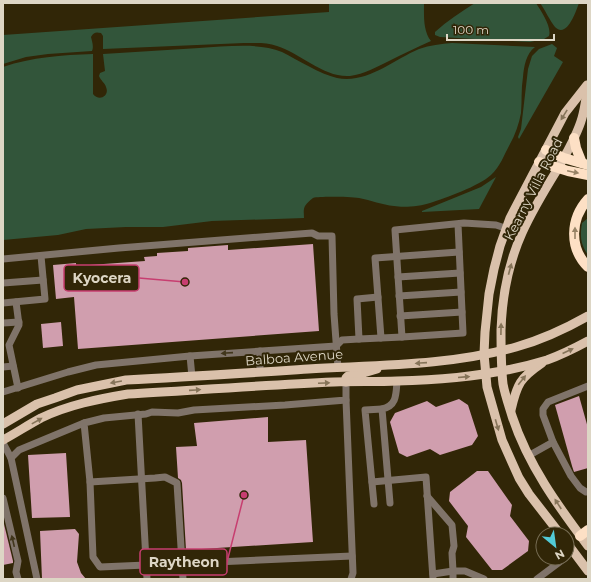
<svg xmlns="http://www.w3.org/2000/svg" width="591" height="582" font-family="Montserrat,sans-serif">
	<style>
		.green { fill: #32553a }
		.building { fill: #d09eae }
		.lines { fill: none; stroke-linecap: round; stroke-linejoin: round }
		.minor { stroke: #80746a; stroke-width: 7 }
		.major { stroke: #dac1ab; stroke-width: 9 }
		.highway { stroke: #fde0c5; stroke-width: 10 }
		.oneway { fill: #867459 }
		.oneway2 { fill: #978366 }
		.oneway3 { fill: #41361b }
		.labels { text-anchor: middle; stroke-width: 4; stroke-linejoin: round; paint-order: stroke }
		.street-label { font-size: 13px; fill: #ddd6c5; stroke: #312607 }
		.leader { fill: none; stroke: #c73e70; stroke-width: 1.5 }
		.callout-dot { fill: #c73e70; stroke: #312607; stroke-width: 1.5 }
		.callout { fill: #312607; stroke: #c73e70; stroke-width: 1.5 }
		.callout-label { font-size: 14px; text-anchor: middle; font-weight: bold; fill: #ddd6c5 }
	</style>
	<rect width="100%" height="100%" fill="#312607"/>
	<g class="green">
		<path d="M329,3H424C424,16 423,31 431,41C417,47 403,54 389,61C377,67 364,74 350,76C324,78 300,53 277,46C267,42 255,43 244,43L103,49V36L101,33C96,32 94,32 91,37C92,41 94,47 92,51L48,54L26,57L3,64V35L329,12Z"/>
		<path d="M475,3H536C541,11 552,27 549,36L544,39L530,42L440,37L435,35V32C447,21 461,12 475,3Z"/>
		<path d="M540,3H579C576,11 567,39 555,27C550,21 545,10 540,3Z"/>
		<path d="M452,43L535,47C526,54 524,66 523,77C521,89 522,101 521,113C519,124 515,135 510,144C504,155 500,167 491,175C479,186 446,198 430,203C421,206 404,208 394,206C382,205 371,200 359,198C350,197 321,196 313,198C310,200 307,203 305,206C303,210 304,214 304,218L212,221L163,227H126L86,229L58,235L3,240V67C32,57 62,55 93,54V94C99,102 110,96 106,87C105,83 101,81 99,76L100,73L105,71L103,54C135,52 167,50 199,48C225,47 258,42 282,52C298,60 320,74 337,78C367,84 393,60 419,49C430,45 441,44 452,43Z"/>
		<path d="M552,44L557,48L554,56L563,62L519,139L518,137L521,129L528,69L532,56L539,49Z"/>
		<path d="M496,177L479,209L422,212V211L481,187Z"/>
		<path d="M588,218V255C580,244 580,235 582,223Z"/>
	</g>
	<g class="building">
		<path d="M313,244L319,331L78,349L74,297L56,299L53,265L76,263V266L145,261L144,257L157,256V253L188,251V248L228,245V250Z"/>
		<path d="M61,322L63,346L43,348L41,324Z"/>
		<path d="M579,396L588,428V468L574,472L572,466L555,405Z"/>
		<path d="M459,399L468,405L478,436L472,445L440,455L430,449L407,457L399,453L390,422L395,413L427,401L436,407Z"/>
		<path d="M268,417V442L306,440L313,542L186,550L182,483L181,480L178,478L176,447L197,446L194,423Z"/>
		<path d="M66,453L70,517L32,518L28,455Z"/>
		<path d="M477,471H488L512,505L510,516L529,541L528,551L502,570H492L466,537L468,526L449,501L450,492Z"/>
		<path d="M3,520L13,561V563L3,565Z"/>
		<path d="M75,529L79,534L77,562L81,573L86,579H42L40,531Z"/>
	</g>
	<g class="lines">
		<g class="minor">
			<path d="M458,224L463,333L402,337L395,230L464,223L496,225L505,228"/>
			<path d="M3,259L119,248L312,233L318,236H332L334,314L338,368"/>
			<path d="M398,277L460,273"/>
			<path d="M3,283L43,280"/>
			<path d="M399,296L461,292"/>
			<path d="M378,297L357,299L359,339L381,338"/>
			<path d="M16,302L19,325L9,345L18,388"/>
			<path d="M3,303L45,299L41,256"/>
			<path d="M400,316L462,312"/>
			<path d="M3,323L19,322"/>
			<path d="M402,337L381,338L375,258L459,252"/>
			<path d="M260,351V372"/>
			<path d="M190,356L192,377"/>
			<path d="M3,367L13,366"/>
			<path d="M588,386L548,402L543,409V415L553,442L571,476L580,488L586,492H588"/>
			<path d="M3,392L68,372L96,365L190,356L336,346L342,340L359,339"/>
			<path d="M346,400L353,573L351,579"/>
			<path d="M138,414L147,579"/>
			<path d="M3,443L11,458"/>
			<path d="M528,456L553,442"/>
			<path d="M90,482L93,557L100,567L352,556"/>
			<path d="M372,482L426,477L433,579"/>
			<path d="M427,496L452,525L454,546L452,553L453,571L433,574"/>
			<path d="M3,498L18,561L16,572L18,579"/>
			<path d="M390,503L382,409C397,406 396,394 397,381"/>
			<path d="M374,504L365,410L382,409"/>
			<path d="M37,579L11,458L19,450L84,423"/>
			<path d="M183,579L177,483L165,477L155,478L90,482L84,423L104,418L146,414L152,412L178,413L194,410L285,405L346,400V382"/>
			<path d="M453,579V571H465L484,579"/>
			<path d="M537,579L565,558"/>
		</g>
		<g class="major">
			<path d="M588,86C586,97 585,108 582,118C577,136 566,154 557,170C544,191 532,211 522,233C509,262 502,298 501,330C501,348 501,367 503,384C505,395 509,406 512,416C528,465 558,506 588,546"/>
			<path d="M346,382V378L348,376L360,374L377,369"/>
			<path d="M511,410C517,384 520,378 542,363"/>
			<path d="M3,424L37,404L55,398L77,390L126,380C187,377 247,373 308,369C377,365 448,366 516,347C541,340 565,329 588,316"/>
			<path d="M3,440C16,433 28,425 41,418C68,405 98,399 128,394C197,390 265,385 334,382C355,381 376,382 397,381C448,380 498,375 547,360C561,355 575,348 588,341"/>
			<path d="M560,534L529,494L519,478L502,440L487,387L484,354L485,332L489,294L494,269L500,246L510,218L565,113L587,85"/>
			<path d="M567,543L588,571"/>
		</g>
		<g class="highway">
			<path d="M574,138L576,148L582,163"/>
			<path d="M546,150L564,158L588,165"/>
			<path d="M539,162L568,171L588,175"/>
			<path d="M588,199C570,219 569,248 588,267"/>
			<path d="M580,536L588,530"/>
		</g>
	</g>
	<defs><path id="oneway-solid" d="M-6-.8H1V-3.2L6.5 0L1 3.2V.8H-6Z"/></defs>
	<g class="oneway">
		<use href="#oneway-solid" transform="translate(564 115) rotate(122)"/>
		<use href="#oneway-solid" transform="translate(510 269) rotate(-75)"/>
		<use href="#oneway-solid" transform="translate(501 329) rotate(-89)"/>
		<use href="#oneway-solid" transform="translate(568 351) rotate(-25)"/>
		<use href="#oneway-solid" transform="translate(421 363) rotate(176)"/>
		<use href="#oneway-solid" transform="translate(464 377) rotate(-5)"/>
		<use href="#oneway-solid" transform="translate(522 380) rotate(-51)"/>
		<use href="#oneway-solid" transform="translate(116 382) rotate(170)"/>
		<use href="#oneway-solid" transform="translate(324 383) rotate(-3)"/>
		<use href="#oneway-solid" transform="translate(195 390) rotate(-4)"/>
		<use href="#oneway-solid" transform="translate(37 421) rotate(-29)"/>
		<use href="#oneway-solid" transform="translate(497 425) rotate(74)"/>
		<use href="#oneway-solid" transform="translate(558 504) rotate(-123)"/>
	</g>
	<g class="oneway2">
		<use href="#oneway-solid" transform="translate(573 172) rotate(12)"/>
		<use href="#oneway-solid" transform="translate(575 233) rotate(-90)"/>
	</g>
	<g class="oneway3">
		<use href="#oneway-solid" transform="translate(227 353) rotate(176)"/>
		<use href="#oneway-solid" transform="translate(13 541) rotate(-103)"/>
	</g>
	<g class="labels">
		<g class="street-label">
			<text transform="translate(533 189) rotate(-63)" y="5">Kearny Villa Road</text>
			<text transform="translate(294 357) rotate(-4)" y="5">Balboa Avenue</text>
		</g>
	</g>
	<path class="leader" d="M185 282L139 278M244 495L227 562"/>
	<g class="callout-dot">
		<circle cx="185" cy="282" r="4"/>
		<circle cx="244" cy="495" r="4"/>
	</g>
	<g class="callout">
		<rect x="64" y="265" width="75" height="26" rx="4"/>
		<rect x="140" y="549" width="87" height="26" rx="4"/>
	</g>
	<g class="callout-label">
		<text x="102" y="283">Kyocera</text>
		<text x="184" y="567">Raytheon</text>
	</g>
	<rect width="591" height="582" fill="none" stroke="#ddd6c5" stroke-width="8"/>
	<g transform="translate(555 546) rotate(151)"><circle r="19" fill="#312607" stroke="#766c53"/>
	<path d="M0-3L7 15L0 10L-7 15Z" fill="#52cbd7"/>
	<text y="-6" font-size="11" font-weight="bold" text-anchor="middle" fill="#ddd6c5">N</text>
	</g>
	<path d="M447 34v6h107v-6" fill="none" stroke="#ddd6c5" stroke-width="2"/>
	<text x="453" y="34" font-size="12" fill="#ddd6c5" stroke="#312607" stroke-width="3" paint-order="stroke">100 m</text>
</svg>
